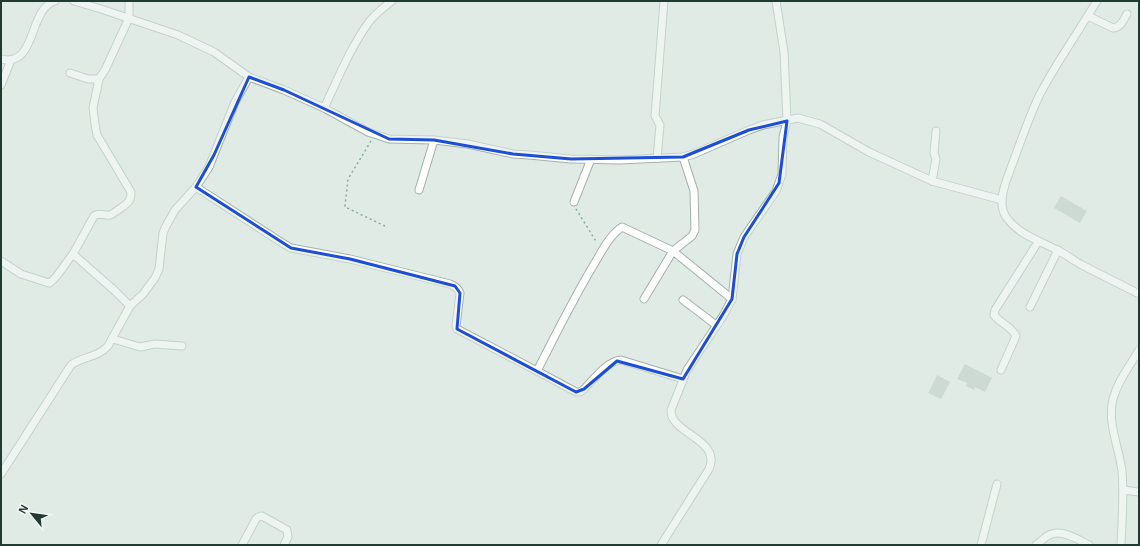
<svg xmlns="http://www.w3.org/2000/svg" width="1140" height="546" font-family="Helvetica,sans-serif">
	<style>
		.building { fill: #b6c5bf }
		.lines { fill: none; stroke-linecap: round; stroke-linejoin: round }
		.minor-casing { stroke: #a3b2ad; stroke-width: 9 }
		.path { stroke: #82ada0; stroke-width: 1.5; stroke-dasharray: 2 3; stroke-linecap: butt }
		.minor { stroke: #fff; stroke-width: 7 }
		.marked { fill: none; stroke: #1d4ed8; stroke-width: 3; stroke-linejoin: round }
	</style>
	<rect width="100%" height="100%" fill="#e0ebe6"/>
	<g class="building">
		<path d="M1061,196L1087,211L1080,223L1054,208Z"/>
		<path d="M965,364L992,378L985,392L975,387L974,390L966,386L967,383L957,379Z"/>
		<path d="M937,375L950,382L941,399L928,393Z"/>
	</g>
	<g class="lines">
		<defs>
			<g id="minor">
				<path d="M74,1L101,9L178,35L214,52L249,77L284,90L324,108L368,132L389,139L434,140L468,144L513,154L529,155L571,159L620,160L683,157L694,154L749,130L763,125L798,118L820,124L869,152L932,181L1002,200"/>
				<path d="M1097,1C1078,32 1057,62 1040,94C1029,117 1021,141 1012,165C1007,179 996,202 1006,217C1020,236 1039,240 1059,251C1067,255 1074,261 1082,265C1101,275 1120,284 1139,294"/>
				<path d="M1088,16L1113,28C1121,27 1123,21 1127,14"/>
				<path d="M1,59C37,68 28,9 55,1"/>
				<path d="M70,73L88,79H99"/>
				<path d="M1,85L11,60"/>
				<path d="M324,108C338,79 350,48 369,22C375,14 384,7 392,1"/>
				<path d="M657,158L660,125L655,116L664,1"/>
				<path d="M932,181L936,159L934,153L936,131"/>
				<path d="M196,187L284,244L291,248L350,259L450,284C455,286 458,288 460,293L456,326L457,329L537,371C556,334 574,297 596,261C603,249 610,235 622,227L673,251L732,299"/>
				<path d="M419,190L434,140"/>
				<path d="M574,202L591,159"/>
				<path d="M73,254L94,216C100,212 104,216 110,215C113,214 127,204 129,201C131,198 131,195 131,192L97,135L95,124L93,108L99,79L105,70L129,18V1"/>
				<path d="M1,261L21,274L49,283C56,280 66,262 73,254L115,291L130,306"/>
				<path d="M644,299L673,251L692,236L695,230L694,191L683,157"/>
				<path d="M683,300L716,325"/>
				<path d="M1030,307L1058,250"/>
				<path d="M113,339L140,347L155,344L182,346"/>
				<path d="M1001,370L1016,336C1011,326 1001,324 994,315L995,310L1038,242"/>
				<path d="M537,371L576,392H580L584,389C594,379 607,361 621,360L683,379"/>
				<path d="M1,474L71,365C83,356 97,358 108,346L130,306L143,294L155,278L159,269L163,233L166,226L175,210L196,187L209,167L235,102L249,77"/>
				<path d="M1123,490L1139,492"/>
				<path d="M242,545L256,519L258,517L262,516L287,530L288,537L284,545"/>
				<path d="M661,545L709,469C722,439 670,434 671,410L687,370L723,316L732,299L737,254L744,237L776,191L782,174L783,137L787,121L784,52L776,1"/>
				<path d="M981,545L997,484"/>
				<path d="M1036,545C1041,542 1046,535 1052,534C1063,530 1079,540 1089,545"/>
				<path d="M1121,545C1122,520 1124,496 1122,471C1119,447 1107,423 1113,399C1118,380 1130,366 1139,350"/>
			</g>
		</defs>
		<use href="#minor" class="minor-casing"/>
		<g class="path">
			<path d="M371,141L348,179L345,206V207L385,226"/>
			<path d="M576,209L597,243"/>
		</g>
		<use href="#minor" class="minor"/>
	</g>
	<path d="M0 0H1140V546H0ZM249,77L284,90L389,139L434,140L513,154L571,159L683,157L749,130L787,121L779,183L744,237L737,254L732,299L683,379L617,361L584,389L576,392L457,329L460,293L455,286L350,259L291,248L196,187L214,155Z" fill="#e0ebe6" fill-opacity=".55" fill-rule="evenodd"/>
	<path class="marked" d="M249,77L284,90L389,139L434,140L513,154L571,159L683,157L749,130L787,121L779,183L744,237L737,254L732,299L683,379L617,361L584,389L576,392L457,329L460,293L455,286L350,259L291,248L196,187L214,155Z"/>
	<rect width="1140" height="546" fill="none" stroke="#223a34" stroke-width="4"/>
	<g transform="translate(32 514) rotate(299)" stroke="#f1f7f4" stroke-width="3" paint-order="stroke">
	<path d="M0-3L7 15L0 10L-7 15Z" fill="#223a34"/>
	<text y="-6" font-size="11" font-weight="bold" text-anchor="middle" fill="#223a34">N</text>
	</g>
</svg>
